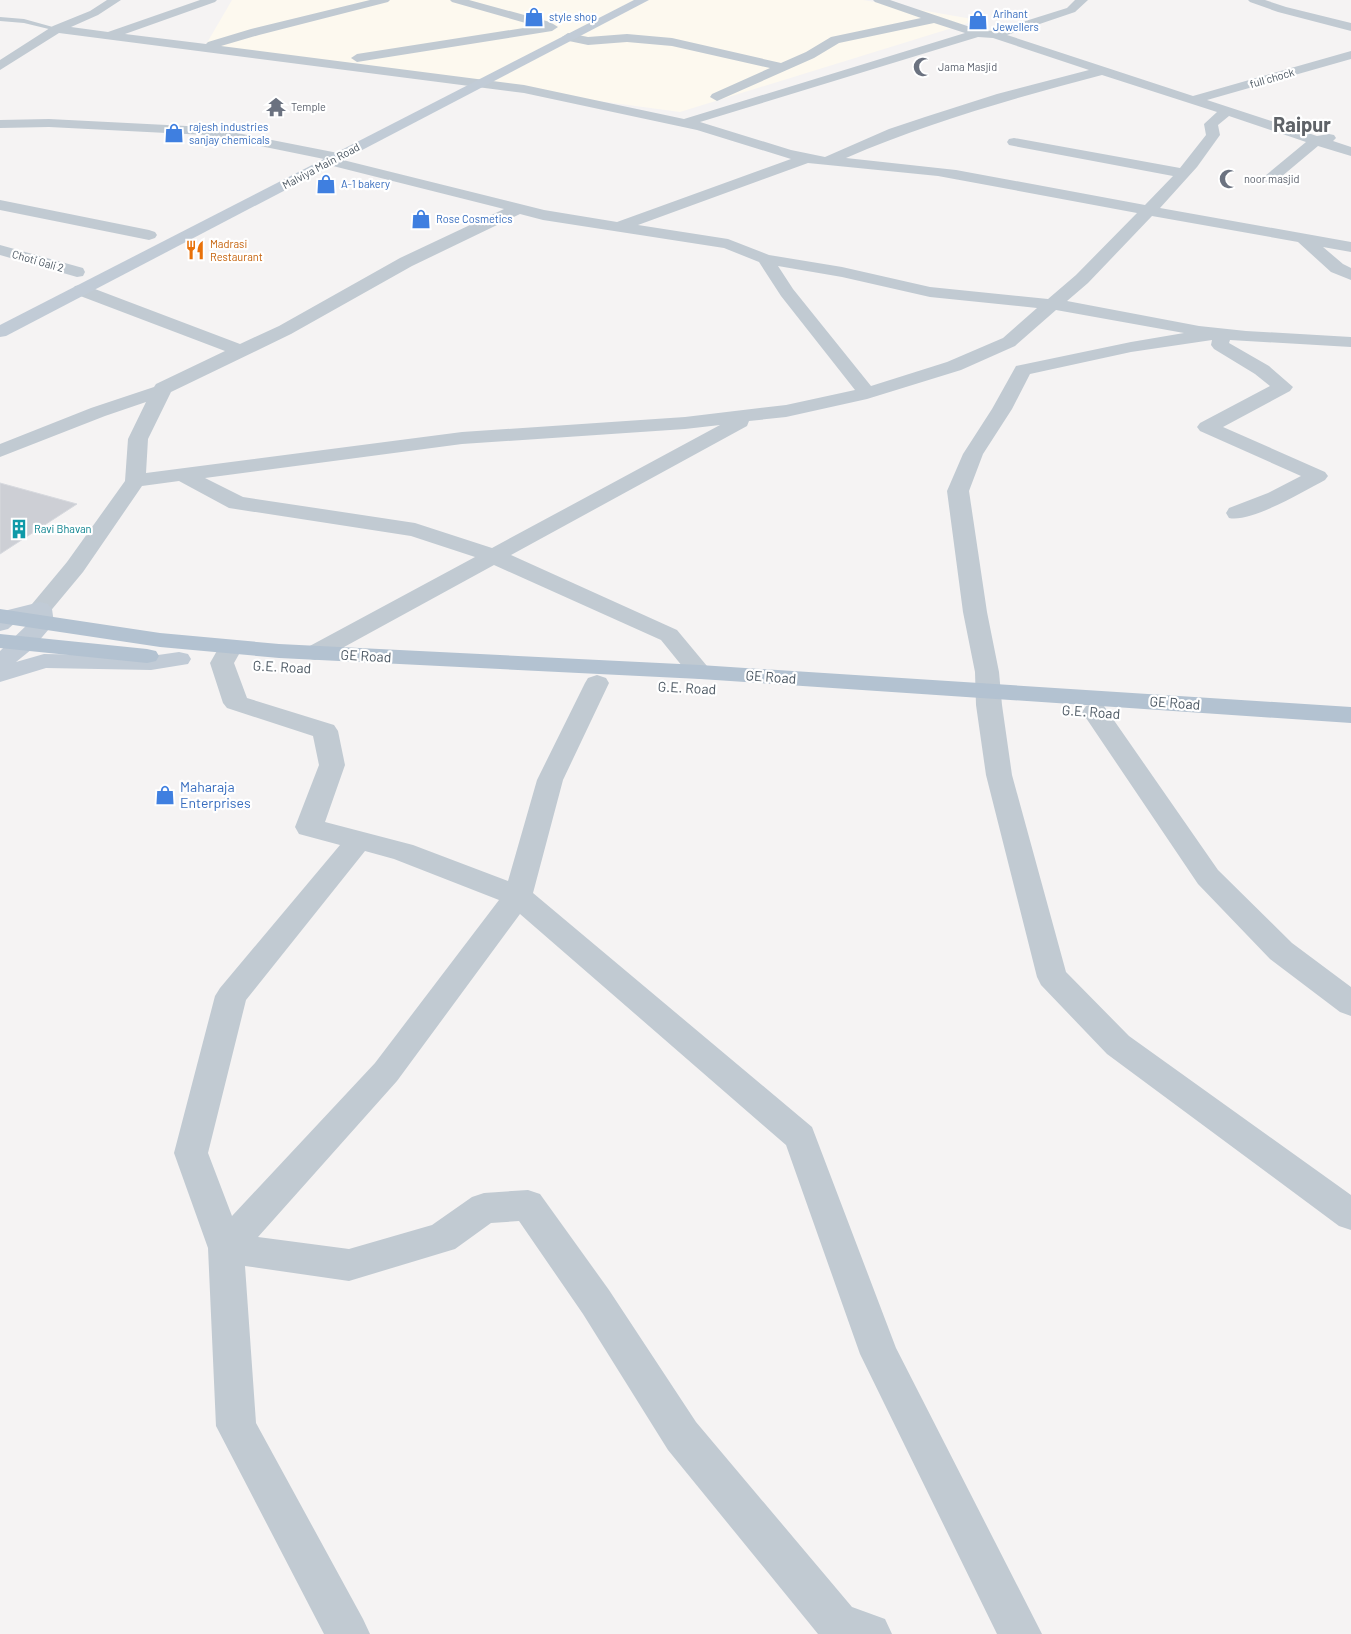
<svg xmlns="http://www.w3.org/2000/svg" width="1351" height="1634" font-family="Barlow,sans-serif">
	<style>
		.commercial { fill: #fdf9ef }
		.building { fill: #cdcfd5; stroke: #d7d9de }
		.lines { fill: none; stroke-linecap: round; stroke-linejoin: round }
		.lane { fill: #c1cad2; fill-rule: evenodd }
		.street { fill: #c1cad2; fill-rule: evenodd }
		.secondary { fill: #c1cbd6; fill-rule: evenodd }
		.primary { fill: #b3c2d1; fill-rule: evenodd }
		.labels { text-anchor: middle; stroke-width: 4.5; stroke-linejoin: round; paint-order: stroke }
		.far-shop-label { font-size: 11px; fill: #366cbe; stroke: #fff; text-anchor: start }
		.far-worship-label { font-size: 11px; fill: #5b616d; stroke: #fff; text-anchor: start }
		.far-street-label { font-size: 11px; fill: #4a5661; stroke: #fff }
		.far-food-label { font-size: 11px; fill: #c56008; stroke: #fff; text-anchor: start }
		.far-culture-label { font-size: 11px; fill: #0d838f; stroke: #fff; text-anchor: start }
		.street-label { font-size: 14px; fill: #4a5661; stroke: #fff }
		.shop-label { font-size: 14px; fill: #366cbe; stroke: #fff; text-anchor: start }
		.far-town-label { font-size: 20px; font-weight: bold; fill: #5f6368; stroke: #fff }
	</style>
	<rect width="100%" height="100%" fill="#f5f3f3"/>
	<path class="commercial" d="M232,0H863L978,20L680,112L204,48Z"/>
	<path class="building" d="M0,483L77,504L0,554Z"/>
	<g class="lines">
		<path class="lane" d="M0,17L24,19L60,29L57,31L24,23L0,21Z"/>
		<g class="street">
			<path d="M107,0H121L98,15L71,27L108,32L200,0H217L215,2L125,34L206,44L208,42L251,29L370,0H390L388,2L259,35L221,46L524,85L684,119L965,33L934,23L839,43L814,58L717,101L710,97L712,94L770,68L672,46L627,42L588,45L564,40L562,37L568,33L588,37L627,34L672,38L781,63L806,52L831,37L921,18L875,2L873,0H890L979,30L994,31L1067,8L1075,0H1088L1075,12L1007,35L1193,96L1351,51V59L1207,100L1317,136L1329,134L1334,135L1336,138L1333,141L1351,147V156L1318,146L1275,182H1265L1263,179L1265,176L1306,142L1229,116L1218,125L1220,135L1197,167L1160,208L1351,242V252L1323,247L1343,264L1351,268V280L1331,272L1298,242L1152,216L1088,283L1067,301L1199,326L1246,331L1351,337V347L1230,340L1229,343L1269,366L1293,387L1290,391L1223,427L1325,472L1328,476L1325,480C1304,491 1251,523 1229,518L1226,513L1229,508L1268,493L1301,476L1200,431L1197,427L1200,423L1270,386L1255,374L1214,349L1211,345L1212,340L1131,352L1030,374L1012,409L983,454L969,491L987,612L999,672L1002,705L1012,775L1066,972L1129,1036L1351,1195V1230L1339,1226L1107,1054L1041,985L1037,977L986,775L976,705L975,672L963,612L947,491L963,454L992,409L1016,366L1131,342L1184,333L1056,310L1015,346L961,370L867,399L786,417L749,421L747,426L511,555L677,630L712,672L709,677L700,679L691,677L661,640L494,565L324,658L315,660L306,658L303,653L306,648L475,557L411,536L229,508L179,481L142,486L83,572L48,614L40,616L32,614L28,609L32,604L67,562L125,481L128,439L146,402L105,416L0,457V444L91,408L154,387L156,384L225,351L75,294L72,290L75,286L81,285L87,286L240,344L279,326L400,258L504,209L325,164L323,161L324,159L206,135L49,127L0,128V120L49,119L206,127L338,153L343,154L345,157L343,160L544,210L617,222L791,159L697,130L524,93L59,33L0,70V60L53,26L90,11ZM978,37L993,38L1089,70L997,94L925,117L889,129L825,157L791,150L700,122ZM1102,75L1217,112L1204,124L1206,135L1180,168L1014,138L1009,139L1007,142L1009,145L1014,146L1173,176L1145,205L956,170L846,158C929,122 1015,98 1102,75ZM808,163L938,176L1137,213L1076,275L1048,299L930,287L842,267L769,255L728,239L638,225ZM520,214L543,220L724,248L759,262L781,296L855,390L786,405L685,417L462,432L146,473L148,439L171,392L291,334L412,266ZM778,266L842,277L930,297L1037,308L1003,338L947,362L871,386L793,289ZM720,425L492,548L415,523L243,497L205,478L462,444L685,429Z"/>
			<path d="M450,0H469L550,22L558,27L552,31L357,62L351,58L357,54L536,26L452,2Z"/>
			<path d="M1248,0H1265L1286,7L1351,23V31L1278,12L1250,2Z"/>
			<path d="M0,200L149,230L155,232L157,235L155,238L149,240L0,210Z"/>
			<path d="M0,245L83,268L85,272L83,276L77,277L0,255Z"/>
			<path d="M231,640L240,642L243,647L234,663L247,698L334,725L338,731L345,765L325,822L413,845L508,881L537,780L585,683L588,678L597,675L606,678L609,683L563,780L533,893L812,1127L896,1348L1042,1634H997L860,1354L786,1145L520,914L397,1081L258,1237L349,1249L432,1225L472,1197L484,1193L528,1190L540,1194L609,1290L696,1422L852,1607L885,1619L892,1634H818L668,1450L583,1314L519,1221L491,1223L455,1249L349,1281L245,1266L256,1423L363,1619L370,1634H324L216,1426L208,1248L174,1153L215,996L220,988L340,845L299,834L295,827L319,765L313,736L227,708L223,703L210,663L222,642ZM365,851L394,859L499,900L375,1063L232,1216L208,1153L246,1000Z"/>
			<path d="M1095,704L1104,706L1218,870L1292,943L1351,987V1016L1340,1012L1270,959L1198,884L1082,712L1086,706Z"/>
		</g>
		<g class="secondary">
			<path d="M634,0H649L6,336L0,337V325Z"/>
			<path d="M40,602L48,604L52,609L54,623L32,649L16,662L44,654L151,656L179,652L188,654L191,659L188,664L151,670L46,668L0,682V651L30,622V619L16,622L8,629L0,631V612Z"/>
		</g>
		<g class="primary">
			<path d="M0,609L160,633L279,644L700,665L1351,707V723L700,679L279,658L160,647L0,623Z"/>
			<path d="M0,634L147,649L156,651L159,656L156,661L147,663L0,648Z"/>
		</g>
	</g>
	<defs>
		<symbol id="shop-bare" viewBox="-9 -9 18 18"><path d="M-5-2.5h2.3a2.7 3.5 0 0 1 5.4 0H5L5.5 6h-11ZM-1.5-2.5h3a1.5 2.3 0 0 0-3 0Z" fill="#3f7fe0" stroke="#fff" stroke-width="2.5" paint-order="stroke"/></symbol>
		<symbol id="mosque-bare" viewBox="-9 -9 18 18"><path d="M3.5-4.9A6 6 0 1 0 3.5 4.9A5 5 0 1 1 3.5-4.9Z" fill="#6b7280" stroke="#fff" stroke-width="2.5" paint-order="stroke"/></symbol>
		<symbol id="temple-bare" viewBox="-9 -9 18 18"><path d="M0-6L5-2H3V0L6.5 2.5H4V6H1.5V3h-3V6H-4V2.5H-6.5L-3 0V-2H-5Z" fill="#6b7280" stroke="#fff" stroke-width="2.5" paint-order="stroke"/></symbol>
		<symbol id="restaurant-bare" viewBox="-9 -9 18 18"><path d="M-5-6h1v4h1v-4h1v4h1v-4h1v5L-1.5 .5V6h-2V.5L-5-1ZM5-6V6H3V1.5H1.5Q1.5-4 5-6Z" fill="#e8710a" stroke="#fff" stroke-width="2.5" paint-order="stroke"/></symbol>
		<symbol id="building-bare" viewBox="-9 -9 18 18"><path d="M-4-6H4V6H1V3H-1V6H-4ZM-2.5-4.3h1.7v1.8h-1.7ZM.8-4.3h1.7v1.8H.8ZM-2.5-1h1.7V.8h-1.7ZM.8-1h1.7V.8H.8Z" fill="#0f9aa8" stroke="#fff" stroke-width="2.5" paint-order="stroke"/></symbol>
	</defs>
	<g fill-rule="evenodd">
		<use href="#shop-bare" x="520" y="3" width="28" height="28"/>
		<use href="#shop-bare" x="964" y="6" width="28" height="28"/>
		<use href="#mosque-bare" x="909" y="53" width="28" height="28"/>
		<use href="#temple-bare" x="262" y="93" width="28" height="28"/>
		<use href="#shop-bare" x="160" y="119" width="28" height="28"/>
		<use href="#mosque-bare" x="1215" y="165" width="28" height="28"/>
		<use href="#shop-bare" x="312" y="170" width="28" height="28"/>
		<use href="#shop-bare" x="407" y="205" width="28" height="28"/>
		<use href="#restaurant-bare" x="181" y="236" width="28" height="28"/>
		<use href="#building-bare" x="5" y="515" width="28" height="28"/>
		<use href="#shop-bare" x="151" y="781" width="28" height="28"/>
	</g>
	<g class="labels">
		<g class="far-shop-label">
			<text x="993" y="18">Arihant<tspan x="993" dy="13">Jewellers</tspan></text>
			<text x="549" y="21">style shop</text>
			<text x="189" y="131">rajesh industries<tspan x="189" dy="13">sanjay chemicals</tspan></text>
			<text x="341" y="188">A-1 bakery</text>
			<text x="436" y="223">Rose Cosmetics</text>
		</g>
		<g class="far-worship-label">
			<text x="938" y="71">Jama Masjid</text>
			<text x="291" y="111">Temple</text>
			<text x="1244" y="183">noor masjid</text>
		</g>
		<g class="far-street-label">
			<text transform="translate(1272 78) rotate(-16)" y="4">full chock</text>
			<text transform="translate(321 166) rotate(-28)" y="4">Malviya Main Road</text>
			<text transform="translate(38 261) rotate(16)" y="4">Choti Gali 2</text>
		</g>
		<g class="far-food-label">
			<text x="210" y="248">Madrasi<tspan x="210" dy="13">Restaurant</tspan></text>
		</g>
		<g class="far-culture-label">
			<text x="34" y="533">Ravi Bhavan</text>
		</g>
		<g class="street-label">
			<text transform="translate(366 656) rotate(3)" y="5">GE Road</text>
			<text transform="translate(282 667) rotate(3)" y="5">G.E. Road</text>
			<text transform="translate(771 677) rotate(4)" y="5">GE Road</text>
			<text transform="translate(687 688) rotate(3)" y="5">G.E. Road</text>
			<text transform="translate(1175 703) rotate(4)" y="5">GE Road</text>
			<text transform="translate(1091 712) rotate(4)" y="5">G.E. Road</text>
		</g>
		<g class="shop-label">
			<text x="180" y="792">Maharaja<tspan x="180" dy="16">Enterprises</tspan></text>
		</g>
		<g class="far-town-label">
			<text x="1302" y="132">Raipur</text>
		</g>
	</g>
</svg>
